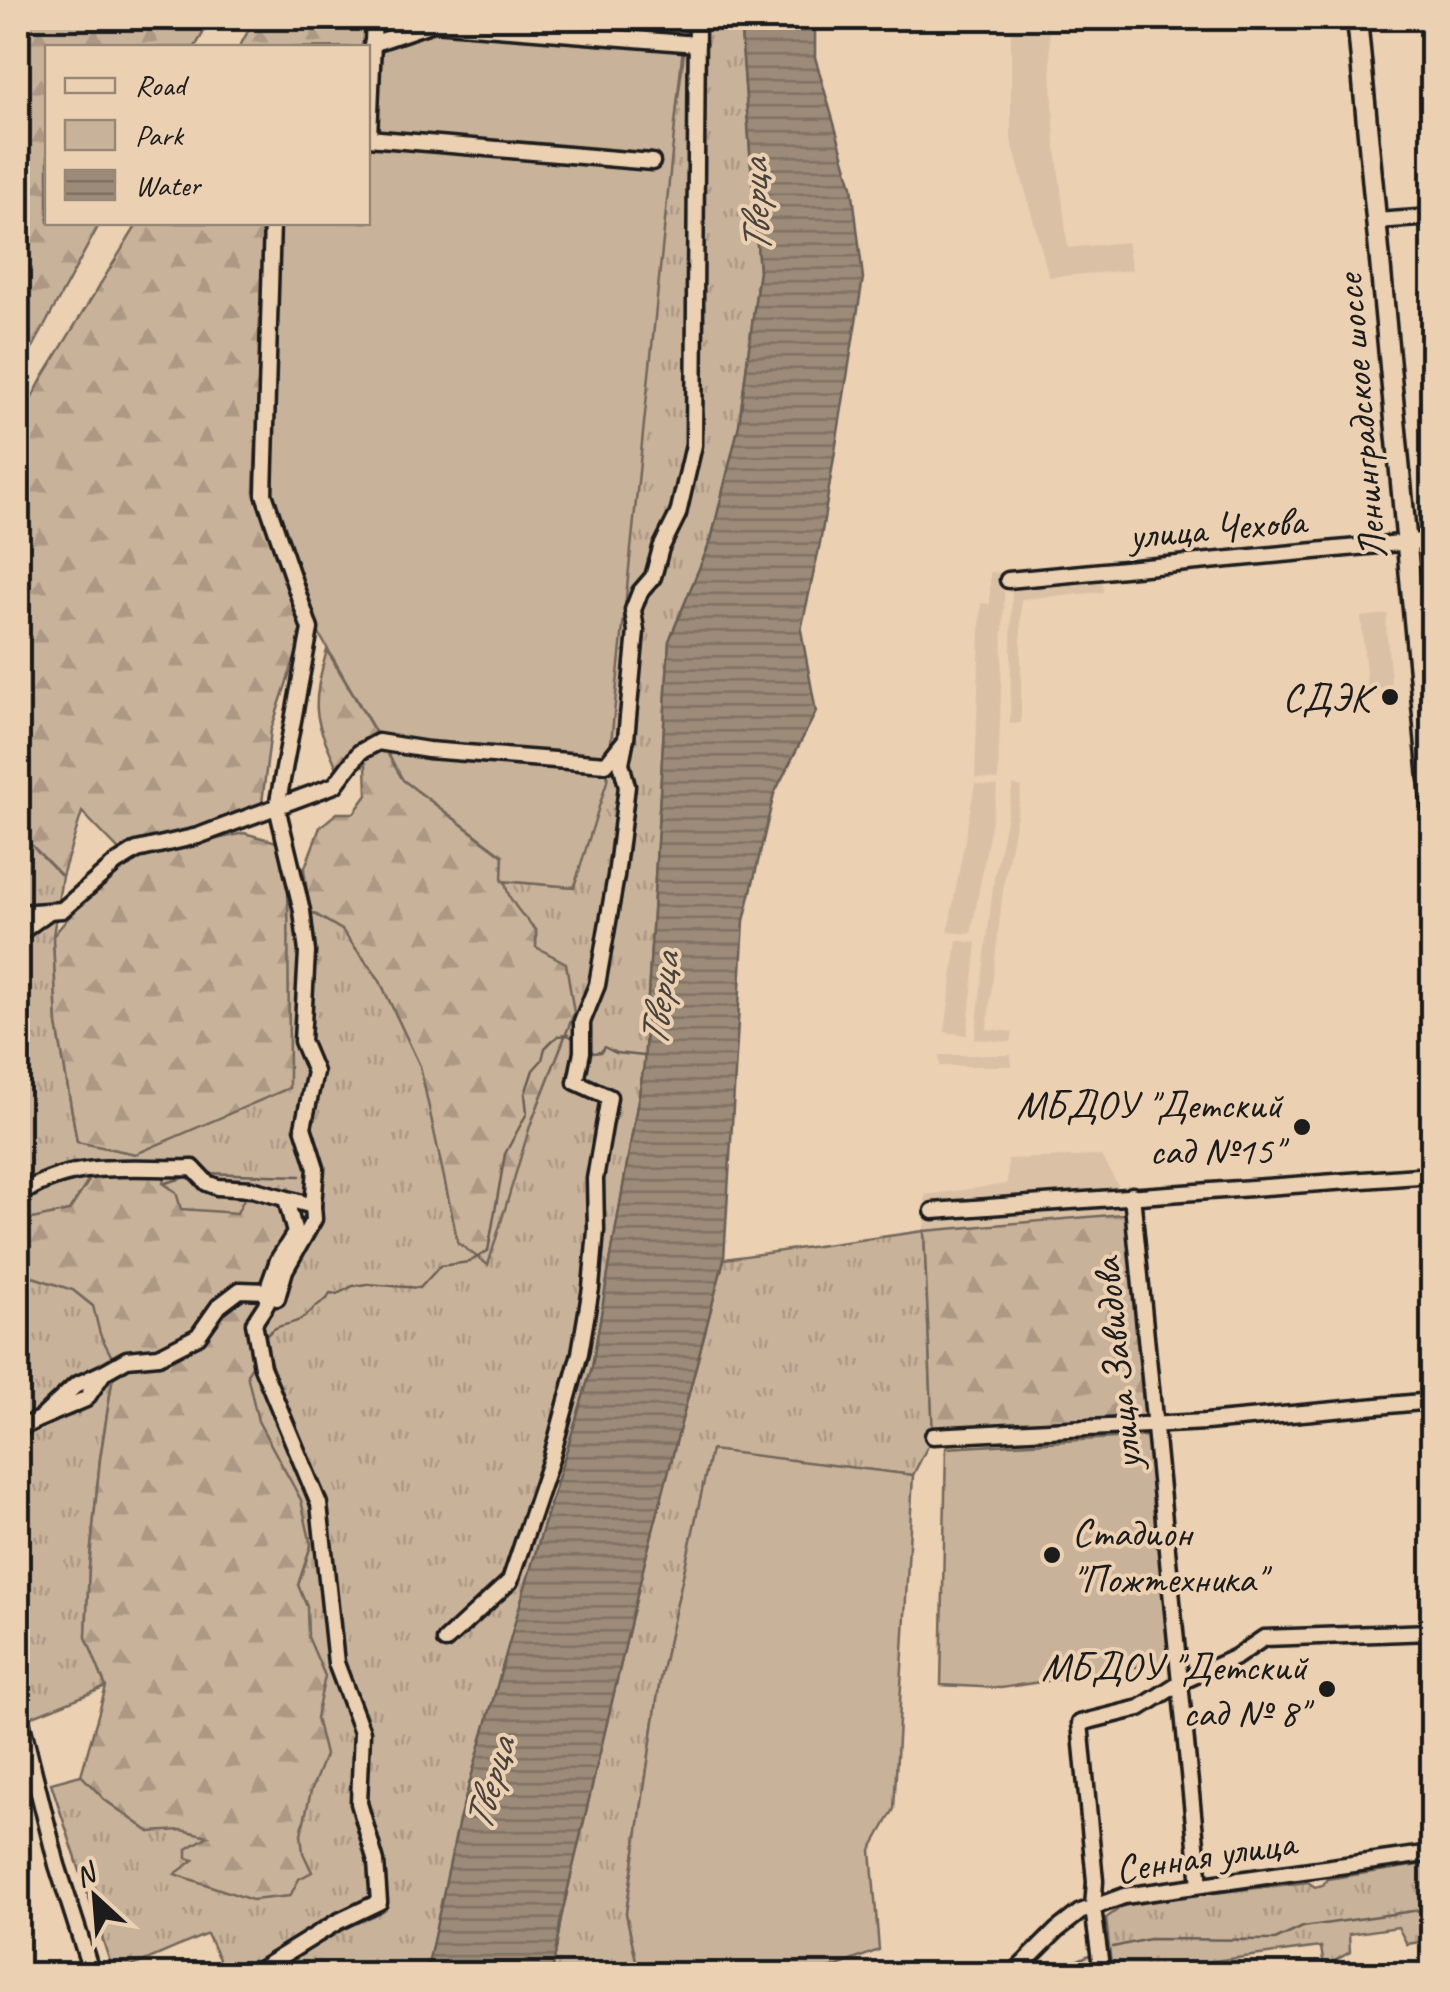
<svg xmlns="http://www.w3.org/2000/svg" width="1450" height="1992" font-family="Caveat,sans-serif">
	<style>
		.built { fill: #dac1a6 }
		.grass { fill: url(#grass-tufts); stroke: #72675b; stroke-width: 2.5 }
		.forest { fill: url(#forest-firs); stroke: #72675b; stroke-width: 2.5 }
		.green { fill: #c9b29a; stroke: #72675b; stroke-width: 2.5 }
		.water { fill: url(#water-rules); stroke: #695f54; stroke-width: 2.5 }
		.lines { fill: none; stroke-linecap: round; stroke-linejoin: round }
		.stream { stroke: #695f54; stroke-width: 2.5 }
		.minor-casing { stroke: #1c1c1c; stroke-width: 21 }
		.major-casing { stroke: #1c1c1c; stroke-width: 25 }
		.minor { stroke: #ebd0b2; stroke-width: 14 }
		.major { stroke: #ebd0b2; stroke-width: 18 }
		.poi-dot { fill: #1c1c1c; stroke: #ebd0b2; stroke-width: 4 }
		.labels { text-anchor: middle; stroke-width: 8; stroke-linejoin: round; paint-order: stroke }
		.street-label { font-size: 40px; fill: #1c1c1c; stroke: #ebd0b2 }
		.poi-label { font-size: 40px; fill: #1c1c1c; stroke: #ebd0b2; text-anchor: end }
		.water-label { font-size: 42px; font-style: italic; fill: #49433d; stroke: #ebd0b2 }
	</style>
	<defs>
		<pattern id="grass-tufts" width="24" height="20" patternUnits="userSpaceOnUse" patternTransform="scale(2.5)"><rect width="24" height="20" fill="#c9b29a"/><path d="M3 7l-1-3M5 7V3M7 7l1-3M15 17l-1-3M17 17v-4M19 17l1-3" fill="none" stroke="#ac9884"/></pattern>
		<pattern id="forest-firs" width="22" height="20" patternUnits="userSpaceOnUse" patternTransform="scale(2.5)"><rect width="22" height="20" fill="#c9b29a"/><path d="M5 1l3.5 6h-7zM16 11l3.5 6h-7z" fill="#ac9884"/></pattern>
		<pattern id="water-rules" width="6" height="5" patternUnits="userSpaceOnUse" patternTransform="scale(2.5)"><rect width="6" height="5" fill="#9c8b79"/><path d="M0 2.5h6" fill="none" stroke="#7e7162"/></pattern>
	</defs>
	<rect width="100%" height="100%" fill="#ebd0b2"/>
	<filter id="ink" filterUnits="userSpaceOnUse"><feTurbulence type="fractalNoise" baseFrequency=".01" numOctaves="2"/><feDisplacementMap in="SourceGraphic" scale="20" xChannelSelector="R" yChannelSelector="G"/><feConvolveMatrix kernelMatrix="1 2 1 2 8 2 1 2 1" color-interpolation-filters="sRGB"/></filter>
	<g filter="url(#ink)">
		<g class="built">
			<path d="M1011,28H1049L1055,140L1068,248L1127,242L1132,270L1049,277L1011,139Z"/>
			<path d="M990,572L1005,573L998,780L975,778L981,603L990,604Z"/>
			<path d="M1102,581L1103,592L1021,599V723L1010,724L1012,587Z"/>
			<path d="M1388,614L1386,625L1392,694L1368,696L1361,617Z"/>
			<path d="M975,784L998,786L971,934L948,932Z"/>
			<path d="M1013,785L1022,787L1004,882L987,1029L1013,1032L1011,1042L975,1039L994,879Z"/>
			<path d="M957,940L977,943L967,1035L945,1032Z"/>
			<path d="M939,1055H1011L1012,1066H940Z"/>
			<path d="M1101,1156L1134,1213L924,1231L925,1195L1007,1184L1008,1159Z"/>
		</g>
		<g class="grass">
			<path d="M686,18H740L759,270L739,425L711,540L669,641L644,1065L592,1367L523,1594L460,1820L426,1974H226L207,1934L114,1974L51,1783L81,1775L105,1800L150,1832L307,1607L298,1585L311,1545L93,1174L69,1211L33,1219L18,1246V831L62,876L53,936L57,1023L77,1142L136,1154L187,1130L288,845L304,870L310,911L342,930L379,979L421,1066L458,1243L531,1123L574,1013L536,947V930L512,905L502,881L574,887L685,45Z"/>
			<path d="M924,1231L933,1436L913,1475L711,1451L660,1680L626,1913L639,1974H552L561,1918L645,1561L724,1259Z"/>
			<path d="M18,1247L33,1277L73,1290L94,1307L101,1334L115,1363L100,1459L89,1568L86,1636L106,1687L18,1722Z"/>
			<path d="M1432,1863V1940L1407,1944L1398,1927L1349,1934L1350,1952L1324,1967L1321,1947L1112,1974L1106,1918L1127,1903L1308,1882L1315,1887L1323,1885L1327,1879Z"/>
		</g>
		<g class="forest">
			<path d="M18,18H212L195,47L48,48V222L100,223L18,375Z"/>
			<path d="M255,18H367L365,47L239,48Z"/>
			<path d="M138,223H266L254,490L303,633L271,730L261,811L119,850L82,812L62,876L18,831V424L43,377Z"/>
			<path d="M327,650L403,780L503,856C502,893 511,903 536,930V947L566,963L574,1013L531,1123L488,1265L458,1243L420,1066L379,979L342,930L310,911L304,870L320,827L337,813H354L367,795L366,764L342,779C315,717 309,716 327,650Z"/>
			<path d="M244,833L288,845L289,1088L136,1154L77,1142L57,1024L53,936L91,891L141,856Z"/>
			<path d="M94,1173L163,1174L165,1178L163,1183L176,1192L181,1209L237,1213L247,1193C277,1198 287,1200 292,1232L252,1340V1366L247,1374L258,1421L301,1500L311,1545L298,1585L307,1607L308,1637L325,1676L316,1718L325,1755L311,1791L301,1834L303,1853L312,1872L299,1879L290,1896L252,1900L175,1874L194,1860L187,1858V1849L208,1836L182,1830L150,1832L105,1800L81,1775L106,1687L86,1637L89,1568L100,1459L115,1363L100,1334L93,1306L73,1290L33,1277L18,1246L32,1219L69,1211Z"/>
			<path d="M1134,1213L1155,1426L933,1436L924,1231Z"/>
		</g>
		<g class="green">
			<path d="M377,18H686L607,781L574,887L502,881L503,855L403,780L314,625L270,495L271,372L280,223L368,222V156Z"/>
			<path d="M1149,1436L1169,1662L1001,1688L941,1685L946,1448Z"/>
			<path d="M711,1450L913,1475L894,1809L871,1850L879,1950L817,1974H639L626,1913L660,1680Z"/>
		</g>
		<path class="water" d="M740,18H815V57L852,186L863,278L820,544L801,630L816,712L774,794L744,921L724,1259L645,1561L561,1918L552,1974H426L459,1820L523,1594L592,1367L644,1065L669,641L711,540L739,425L759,271Z"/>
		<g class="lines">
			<g class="stream">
				<path d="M589,1048L593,1053L601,1052L604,1047L616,1053L644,1056"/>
				<path d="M204,1173L300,1176"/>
				<path d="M166,1183L193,1175"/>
				<path d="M265,1337C279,1321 286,1328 301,1319C311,1314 313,1306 327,1299L330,1293L337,1294L353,1286L367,1284L420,1288L440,1266L469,1262L488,1251L505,1154L527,1113L525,1094L533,1070L542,1060L545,1048L552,1041L558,1036L568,1035L578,1041"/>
				<path d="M1113,1947L1149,1939L1275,1940L1303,1927L1420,1910L1432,1898"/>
				<path d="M1046,1974L1092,1954"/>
			</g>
			<defs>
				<g id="minor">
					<path d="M372,44L433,23L697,44"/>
					<path d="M369,137L374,18"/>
					<path d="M368,138L652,162"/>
					<path d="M1376,221L1432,217"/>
					<path d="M272,222L264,494L310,629L277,807L302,911L307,952L302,1041L315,1072L303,1127L316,1168L313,1206"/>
					<path d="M1008,580L1432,540"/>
					<path d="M18,913L62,910L116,863L137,850L198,836L335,785L360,752L378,742L428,750L606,764L626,739L636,631L633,610L640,592L653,577L661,548L678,514L694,445L697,18"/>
					<path d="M18,934L48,912"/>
					<path d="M1132,1195L1200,1885"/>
					<path d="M18,1196C72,1158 131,1170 193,1168L207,1183L217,1187L252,1189L313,1206L314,1219L285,1270L277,1298L268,1288L278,1260L295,1233L286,1199"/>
					<path d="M933,1211L1432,1175"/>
					<path d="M104,1372L76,1385L41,1418L86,1399L104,1372L127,1359L159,1356L198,1336L219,1306L240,1290L267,1291V1303L254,1323L262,1367L319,1504L336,1663L362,1732L359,1803L376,1862L379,1902L337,1922L253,1974"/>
					<path d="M18,1429L41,1418"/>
					<path d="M933,1436L1206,1422L1432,1401"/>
					<path d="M445,1641L510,1581L551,1459L580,1353L591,1288L596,1230L595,1179L609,1097L576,1082L582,1052V1022L597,985L616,876L627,786L621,763L625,743"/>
					<path d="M18,1709L57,1865L92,1974"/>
					<path d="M1013,1974L1057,1930L1080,1912L1124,1896L1432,1853"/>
					<path d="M1102,1974L1093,1908L1095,1881L1080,1723L1140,1708L1181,1682L1236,1657L1264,1638L1432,1632"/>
				</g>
				<path id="major" d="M1357,18L1432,810"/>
			</defs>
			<use href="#minor" class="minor-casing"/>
			<use href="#major" class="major-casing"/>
			<use href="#minor" class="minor"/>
			<use href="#major" class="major"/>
		</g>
	</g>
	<g class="poi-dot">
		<circle cx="1390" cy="697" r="10"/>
		<circle cx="1302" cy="1127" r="10"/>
		<circle cx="1052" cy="1555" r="10"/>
		<circle cx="1327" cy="1689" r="10"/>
	</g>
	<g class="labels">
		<g class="street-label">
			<text transform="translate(1360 417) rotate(-95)" y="14">Ленинградское шоссе</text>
			<text transform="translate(1217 527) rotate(-5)" y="14">улица Чехова</text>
			<text transform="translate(1116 1364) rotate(-96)" y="14">улица Завидова</text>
			<text transform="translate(1205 1855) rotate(-9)" y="14">Сенная улица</text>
		</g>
		<g class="poi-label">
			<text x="1370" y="711">СДЭК</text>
			<text x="1282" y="1118">МБДОУ "Детский<tspan x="1282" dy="46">сад №15"</tspan></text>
			<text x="1072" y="1546" text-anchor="start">Стадион<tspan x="1072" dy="46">"Пожтехника"</tspan></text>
			<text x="1307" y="1680">МБДОУ "Детский<tspan x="1307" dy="46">сад № 8"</tspan></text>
		</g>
		<g class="water-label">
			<text transform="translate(754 207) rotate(-92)" y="15">Тверца</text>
			<text transform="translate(658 1000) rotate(-82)" y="15">Тверца</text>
			<text transform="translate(488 1784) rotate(-74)" y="15">Тверца</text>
		</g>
	</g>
	<rect width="1450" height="1992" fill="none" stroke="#ebd0b2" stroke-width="60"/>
	<rect x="30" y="30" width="1390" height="1932" fill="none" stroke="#1c1c1c" stroke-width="4" filter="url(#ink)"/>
	<rect x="45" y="45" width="325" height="180" fill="#ebd0b2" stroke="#988876" stroke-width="2.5"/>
	<rect x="65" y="78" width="50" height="15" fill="#ebd0b2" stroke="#988876" stroke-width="2.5"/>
	<text x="135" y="95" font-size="30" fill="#1c1c1c">Road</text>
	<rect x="65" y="120" width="50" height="30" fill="#c9b29a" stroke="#988876" stroke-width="2.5"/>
	<text x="135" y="145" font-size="30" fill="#1c1c1c">Park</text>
	<rect x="65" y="170" width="50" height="30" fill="url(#water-rules)" stroke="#988876" stroke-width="2.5"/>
	<text x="135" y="195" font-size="30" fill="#1c1c1c">Water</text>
	<g transform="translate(95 1897) rotate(334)" stroke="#ebd0b2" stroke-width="8" paint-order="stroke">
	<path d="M0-8L18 38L0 25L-18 38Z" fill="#1c1c1c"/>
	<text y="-15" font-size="28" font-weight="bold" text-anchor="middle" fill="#1c1c1c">N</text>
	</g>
</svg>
